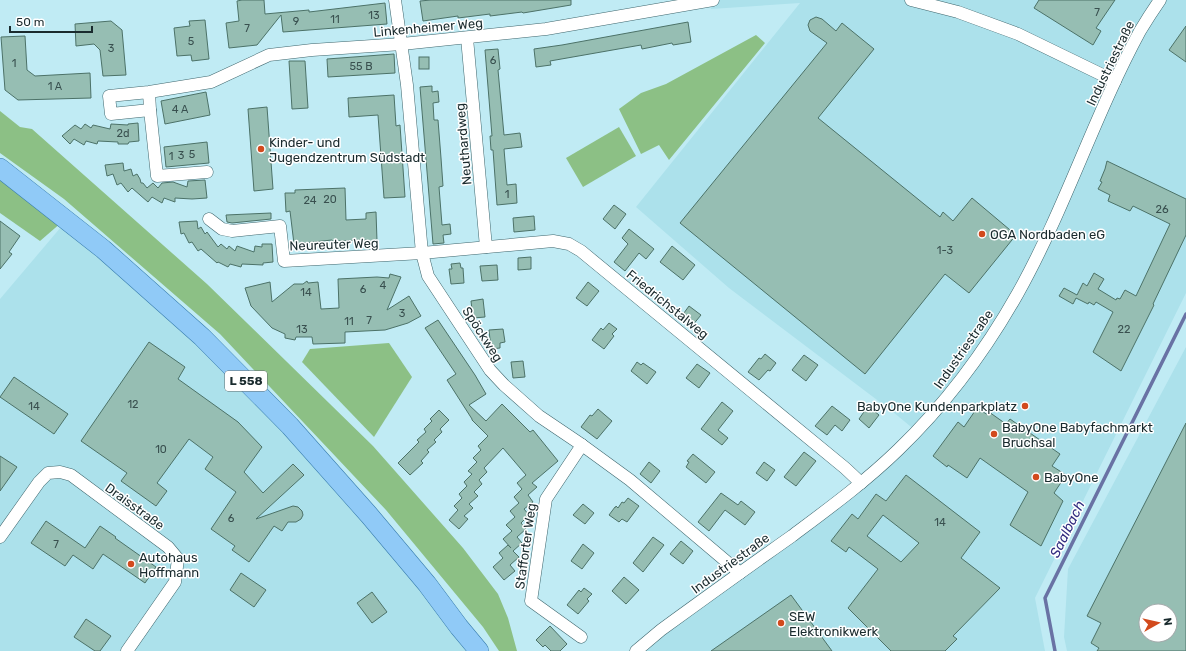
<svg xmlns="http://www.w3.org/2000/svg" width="1186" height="651" font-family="Rubik,sans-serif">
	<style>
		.built { fill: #ace1eb; fill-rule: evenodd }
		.green { fill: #8cc085 }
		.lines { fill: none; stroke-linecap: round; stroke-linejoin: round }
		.stream { stroke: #6972a4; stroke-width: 3.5 }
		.building { fill: #96beb3; stroke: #4c7268; fill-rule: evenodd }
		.minor-casing { stroke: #3e666d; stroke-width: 13 }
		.primary-casing { stroke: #377cad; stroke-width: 20 }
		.minor { stroke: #fff; stroke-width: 12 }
		.primary { stroke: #90caf7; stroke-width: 19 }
		.poi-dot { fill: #d24a1d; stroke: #fff; stroke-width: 1.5 }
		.labels { text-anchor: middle; stroke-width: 3; stroke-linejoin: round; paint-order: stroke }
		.number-label { font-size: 11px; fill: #39504f }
		.shield { fill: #fff; stroke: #5f6b6d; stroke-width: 1 }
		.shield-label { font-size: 12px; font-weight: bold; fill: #1a2b2e }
		.street-label { font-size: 13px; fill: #1a2b2e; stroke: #fff }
		.poi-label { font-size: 13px; fill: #1a2b2e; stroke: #fff; text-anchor: start }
		.water-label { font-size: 14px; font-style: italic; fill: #332e81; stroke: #fff }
	</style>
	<rect width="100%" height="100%" fill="#c0ebf4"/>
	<g class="built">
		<path d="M709,0H1186V293L1035,598L1045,651H636L740,573L916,431L893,412L729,288L636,207L800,3L711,9Z"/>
		<path d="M61,227L202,337L476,651H0V299Z"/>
		<path d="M1186,347V651H1067L1064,637L1068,569ZM1146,611H1170V635H1146Z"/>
	</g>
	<g class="green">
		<path d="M756,35L765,43L669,160L659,145L641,154L619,109L641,93L666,84Z"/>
		<path d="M0,111L20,127L32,129L207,284L373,446L463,548L498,594L508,618L517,651H499L483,627L386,510L220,334L64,199L0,153Z"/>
		<path d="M619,127L636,156L583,187L566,158Z"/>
		<path d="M0,177L62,222L40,241L0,213Z"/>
		<path d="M389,343L412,377L374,437L302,362L310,349Z"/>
	</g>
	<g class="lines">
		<path class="stream" d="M1055,651L1045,598L1186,314"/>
	</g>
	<g class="building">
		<path d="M242,0H264L265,14L309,10V12L385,3L387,24L283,32L281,15L257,45L229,48L226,23L239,21L237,1Z"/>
		<path d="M431,0H571V5L523,13L522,12L490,16V14L458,18V16L423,21L420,1Z"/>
		<path d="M1039,0H1115L1096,28L1101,31L1093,45L1034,8Z"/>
		<path d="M816,17L822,19L836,31L842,23L874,49L818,118L940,217L943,212L953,221L972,198L1016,235L969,293L945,274L865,374L680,223L827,43L810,31L808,25L810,20Z"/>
		<path d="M205,20L209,59L192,61L191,55L177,56L174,28L190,26L189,21Z"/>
		<path d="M111,21L122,30L126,75L103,76L100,50L94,44L76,46L75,24Z"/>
		<path d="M688,22L691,42L673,45L672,43L642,49L641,45L550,61L551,65L536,67L534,49L562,45Z"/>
		<path d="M1186,26V62L1169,50Z"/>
		<path d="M25,36L27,70L35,76L90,73L91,98L18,100L5,90L1,37Z"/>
		<path d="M498,49L500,69L498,70L504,135L520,133L522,147L504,149L507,185L516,184L517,203L497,205L493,150H491L490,136H492L485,50Z"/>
		<path d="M394,54L395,73L328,77L327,59Z"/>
		<rect x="419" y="57" width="10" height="12"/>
		<path d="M289,61H305L308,108L292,109Z"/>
		<path d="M432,86V92L438,91L439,102L433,103L434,120H438L441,158L443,186L439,187L442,225L450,224L451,234L443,235L444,243L433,244L420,87Z"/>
		<path d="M206,92L210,115L165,124L161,101Z"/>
		<path d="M394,95L396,126L400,125L405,197L384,198L378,115L349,117L348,98Z"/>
		<path d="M267,107L273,189L254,191L248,109Z"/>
		<path d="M138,123L139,141L129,142L128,144H118V142L98,141L97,144L86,141L84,145L74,139L70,144L62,136L75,125L81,129L85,124L91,128L93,125L110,129L111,124L128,125V124Z"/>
		<path d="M207,142L209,163L166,167L164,147Z"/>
		<path d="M1107,161L1186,199V235L1153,304L1154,305L1121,371L1093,352L1113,312L1096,302L1094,305L1089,302L1088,304L1076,298L1073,304L1059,296L1064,288L1077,295L1083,283L1087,286L1094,273L1104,279L1098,289L1116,300L1117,298L1120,299L1125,290L1136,296L1170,224L1133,206L1130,211L1108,201L1110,195L1098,189L1102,182L1100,181L1105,169Z"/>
		<path d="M123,163L124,171L131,169L133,176L137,174L140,179L141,183H143L147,188L153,183L158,188L162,183L173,182L187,187L188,181L205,180L207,198L192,199L175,198V202L164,198L162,203L152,197L148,202L132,188L128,192L121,183L117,185L113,174L107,176L105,165Z"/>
		<path d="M345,188L346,220L366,219V213L376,212L377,241L367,242V240L332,241V240L294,244L290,211L286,212L285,193H295V190Z"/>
		<path d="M614,205L626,214L615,229L603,219Z"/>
		<path d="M271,213V219L232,223L227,222L226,215Z"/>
		<path d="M534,216L535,230L514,232L513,218Z"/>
		<path d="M0,221L20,236L9,252L12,254L0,269Z"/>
		<path d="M197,221L198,229L201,227L205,234L207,232L218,247L221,244L227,249L229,246L235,251L237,246L254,252L255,246L262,247V244H272L273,262L263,263V265L242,264L241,267L230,264L228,267L218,262L217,263L201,249L198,251L192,242L189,243L184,233L181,234L179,222Z"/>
		<path d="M629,229L654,249L646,259L639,253L625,271L614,262L628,244L622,238Z"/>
		<path d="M672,246L695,265L683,280L660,262Z"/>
		<path d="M531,257V269L518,270V258Z"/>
		<path d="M460,263L461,268H463L464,283L451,284L449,269H452L451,264Z"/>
		<path d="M497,265L498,280L482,281L480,266Z"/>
		<path d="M390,274L401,277L387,310L409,296L421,316L408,323L385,330L345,332V343L313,344L312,337H296L295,340L285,338V334L272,328L251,306L245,288L270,282L272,302L294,284H303L307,281L308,283L318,282L321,309L339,308L338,279L377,277L389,278Z"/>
		<path d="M588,282L599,291L587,306L576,298Z"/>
		<path d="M483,299L485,317L473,318L471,301Z"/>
		<path d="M689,306L701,315L692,326L681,317Z"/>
		<path d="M438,320L475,375L486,394L469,405L486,421L502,404L530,432L533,430L558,461L532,483L537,487L528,495L533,502L524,509L529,515L521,523L526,529L517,537L522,543L513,551L519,557L510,565L515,571L504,580L493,567L503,558L499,553L508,545L511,548L503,539L512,531L506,525L515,517L510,511L519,503L514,497L522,489L517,483L526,475L503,448L484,468L487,472L479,480L482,484L474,492L478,496L469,504L473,508L464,516L468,519L459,529L449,520L458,510L454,506L462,498L459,494L467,486L464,482L472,474L468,471L477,462L473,458L481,450L478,446L488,436L472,420V419L447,380L456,374L425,328Z"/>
		<path d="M609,323L617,329L612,334L614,336L604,349L592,340L601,328L603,330Z"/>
		<path d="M503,329L505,342L500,343V348L491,349L489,330Z"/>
		<path d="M149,342L185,367L178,379L238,422L262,447L244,472L263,493L293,464L304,475L256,519L293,506L298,507L302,511L303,515L301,519L296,522H288L282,531L274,526L249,562L232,550L235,546L211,529L236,492L205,469L213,457L189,439L157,483L167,491L156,506L121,481L127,473L81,441Z"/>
		<path d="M765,354L776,363L770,371L768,370L759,380L748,372L759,358L761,359Z"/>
		<path d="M804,355L818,365L806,381L792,370Z"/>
		<path d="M523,361L525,377L513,378L511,362Z"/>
		<path d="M637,362L641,365L643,363L656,372L647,384L631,371Z"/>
		<path d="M697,364L710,373L699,388L686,378Z"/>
		<path d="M14,377L68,414L54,434L0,397Z"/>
		<path d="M722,402L733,411L718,430L728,438L722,445L701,429Z"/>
		<path d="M832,406L850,420L842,431L835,425L827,435L815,426Z"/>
		<path d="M868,406L879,415L869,428L859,419Z"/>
		<path d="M977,408L988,415L989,412L1006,424L1010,419L1060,454L1052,466L1066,475L1054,493L1063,501L1041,546L1010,525L1028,492L980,458L967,478L948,465L947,467L933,456L958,422L964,427Z"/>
		<path d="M598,409L612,421L597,439L581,427L590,415L592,416Z"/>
		<path d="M439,410L449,420L440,429L442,432L434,440L436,442L427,450L429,452L421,461L423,463L410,475L398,463L419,442L417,440L426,432L424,429L432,421L430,419Z"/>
		<path d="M1186,423V651H1097L1099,648L1091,643L1101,623L1087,616ZM1146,611H1170V635H1146Z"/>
		<path d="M804,452L816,461L796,486L784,477Z"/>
		<path d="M693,454L715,472L706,483L686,467L689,462L687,461Z"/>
		<path d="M0,456L17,467L0,491Z"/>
		<path d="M649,462L660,471L651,483L640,474Z"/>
		<path d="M764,462L775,470L767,481L756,473Z"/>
		<path d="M906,475L980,532L961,558L1000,588L953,636L957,639L945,651H891L848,608L878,569L849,547L846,552L831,541L852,514L858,519L876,494L886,501ZM883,515L919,543L901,562L867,536Z"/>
		<path d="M721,493L738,505L741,501L755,512L745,525L725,510L709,531L698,522Z"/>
		<path d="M628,498L639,506L627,522L622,519L619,522L609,515L615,507H616V506L618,508L622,502L624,503Z"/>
		<path d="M583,504L594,513L585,524L573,515Z"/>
		<path d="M46,521L85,548L100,526L116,537L115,538L156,567L145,583L103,554L93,569L73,555L65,566L31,543Z"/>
		<path d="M653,537L664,545L643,572L633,563Z"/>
		<path d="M681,541L693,551L683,564L670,554Z"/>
		<path d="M583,544L594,553L582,569L571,561Z"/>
		<path d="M241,573L266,590L254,607L230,590Z"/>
		<path d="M624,577L639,590L626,604L612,591Z"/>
		<path d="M584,588L592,594L587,599L589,601L578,614L567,605L579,590L581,592Z"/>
		<path d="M372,592L387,612L372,623L357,603Z"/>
		<path d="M791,595L832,651H711Z"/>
		<path d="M86,619L111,636L100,651H95L74,637Z"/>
		<path d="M550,626L567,644L560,651H551L545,645L543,647L536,640Z"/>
	</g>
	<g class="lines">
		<defs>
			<g id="minor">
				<path d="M395,0L407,85L422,253L428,276L490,370L504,385L539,416L582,445L630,480L740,573"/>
				<path d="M911,0L958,12L1018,34L1115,81"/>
				<path d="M467,38L486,247"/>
				<path d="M149,92L150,110L111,114L109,96L149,92L211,82L269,55L312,50L402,44L546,29L713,0"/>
				<path d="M150,110L157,176L207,172"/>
				<path d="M209,219L222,229L232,231L280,226L284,261L422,253L553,241L569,244L581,251L845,468L861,483"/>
				<path d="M0,537L39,482L48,473L60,472L71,475L168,547L178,559L175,582L127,651"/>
				<path d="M581,637L531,601L546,499L582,445"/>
				<path d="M636,651L661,630C705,598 748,567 792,536C828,509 865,482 898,450C945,405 986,350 1018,293C1065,209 1094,116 1140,31C1146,21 1153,10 1160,0"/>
			</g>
			<path id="primary" d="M0,168L103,249L202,337L290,426L369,515L427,584L459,627L479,651"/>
		</defs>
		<use href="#minor" class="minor-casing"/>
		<use href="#primary" class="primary-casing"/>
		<use href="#minor" class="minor"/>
		<use href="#primary" class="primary"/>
	</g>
	<g class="poi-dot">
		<circle cx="261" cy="149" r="4"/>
		<circle cx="982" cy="234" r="4"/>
		<circle cx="1025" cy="406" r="4"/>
		<circle cx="994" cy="434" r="4"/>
		<circle cx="1036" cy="477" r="4"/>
		<circle cx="131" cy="564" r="4"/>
		<circle cx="781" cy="623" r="4"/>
	</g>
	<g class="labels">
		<g class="number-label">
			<text x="1097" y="16">7</text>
			<text x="374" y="19">13</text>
			<text x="335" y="23">11</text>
			<text x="296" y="25">9</text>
			<text x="247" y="32">7</text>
			<text x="191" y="45">5</text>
			<text x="111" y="52">3</text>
			<text x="493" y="64">6</text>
			<text x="14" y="67">1</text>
			<text x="361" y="70">55 B</text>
			<text x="55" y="90">1 A</text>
			<text x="180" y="113">4 A</text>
			<text x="123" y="137">2d</text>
			<text x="192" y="158">5</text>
			<text x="181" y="159">3</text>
			<text x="171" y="160">1</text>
			<text x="507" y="198">1</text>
			<text x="330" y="203">20</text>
			<text x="310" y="204">24</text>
			<text x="1162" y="213">26</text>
			<text x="945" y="254">1-3</text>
			<text x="383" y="289">4</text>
			<text x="363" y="293">6</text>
			<text x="306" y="296">14</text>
			<text x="402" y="317">3</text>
			<text x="369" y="324">7</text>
			<text x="349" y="325">11</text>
			<text x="302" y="333">13</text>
			<text x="1124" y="333">22</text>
			<text x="133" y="408">12</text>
			<text x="34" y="410">14</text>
			<text x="161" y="453">10</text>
			<text x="231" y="522">6</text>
			<text x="940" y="526">14</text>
			<text x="56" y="548">7</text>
		</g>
		<rect class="shield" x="225" y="371" width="42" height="20" rx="3"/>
		<g class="shield-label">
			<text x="246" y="385">L 558</text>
		</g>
		<g class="street-label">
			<text transform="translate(428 27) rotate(-5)" y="5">Linkenheimer Weg</text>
			<text transform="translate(1110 63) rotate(-64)" y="5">Industriestraße</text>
			<text transform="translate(463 144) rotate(-95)" y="5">Neuthardweg</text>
			<text transform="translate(334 244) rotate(-2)" y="5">Neureuter Weg</text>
			<text transform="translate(668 304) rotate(39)" y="5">Friedrichstalweg</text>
			<text transform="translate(483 334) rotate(57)" y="5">Spöckweg</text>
			<text transform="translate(963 349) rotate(-55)" y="5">Industriestraße</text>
			<text transform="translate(135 506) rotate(36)" y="5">Draisstraße</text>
			<text transform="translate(525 546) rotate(-82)" y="5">Stafforter Weg</text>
			<text transform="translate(730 563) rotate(-36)" y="5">Industriestraße</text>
		</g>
		<g class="poi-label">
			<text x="269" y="147">Kinder- und<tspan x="269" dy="15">Jugendzentrum Südstadt</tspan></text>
			<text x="990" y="239">OGA Nordbaden eG</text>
			<text x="1017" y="411" text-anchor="end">BabyOne Kundenparkplatz</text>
			<text x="1002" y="432">BabyOne Babyfachmarkt<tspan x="1002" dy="15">Bruchsal</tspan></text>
			<text x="1044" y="482">BabyOne</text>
			<text x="139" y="562">Autohaus<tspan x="139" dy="15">Hoffmann</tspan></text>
			<text x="789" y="621">SEW<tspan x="789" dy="15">Elektronikwerk</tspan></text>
		</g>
		<g class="water-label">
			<text transform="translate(1067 529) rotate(-64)" y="5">Saalbach</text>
		</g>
	</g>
	<g transform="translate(1158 623) rotate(82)"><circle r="19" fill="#ffffff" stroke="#a3aaab"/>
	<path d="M0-3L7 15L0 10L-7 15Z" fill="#d24a1d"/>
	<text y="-6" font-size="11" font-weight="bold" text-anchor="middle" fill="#1a2b2e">N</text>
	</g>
	<path d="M10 26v6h82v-6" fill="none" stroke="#1a2b2e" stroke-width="2"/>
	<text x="16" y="26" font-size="12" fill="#1a2b2e" stroke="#ffffff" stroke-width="3" paint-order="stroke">50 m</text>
</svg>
